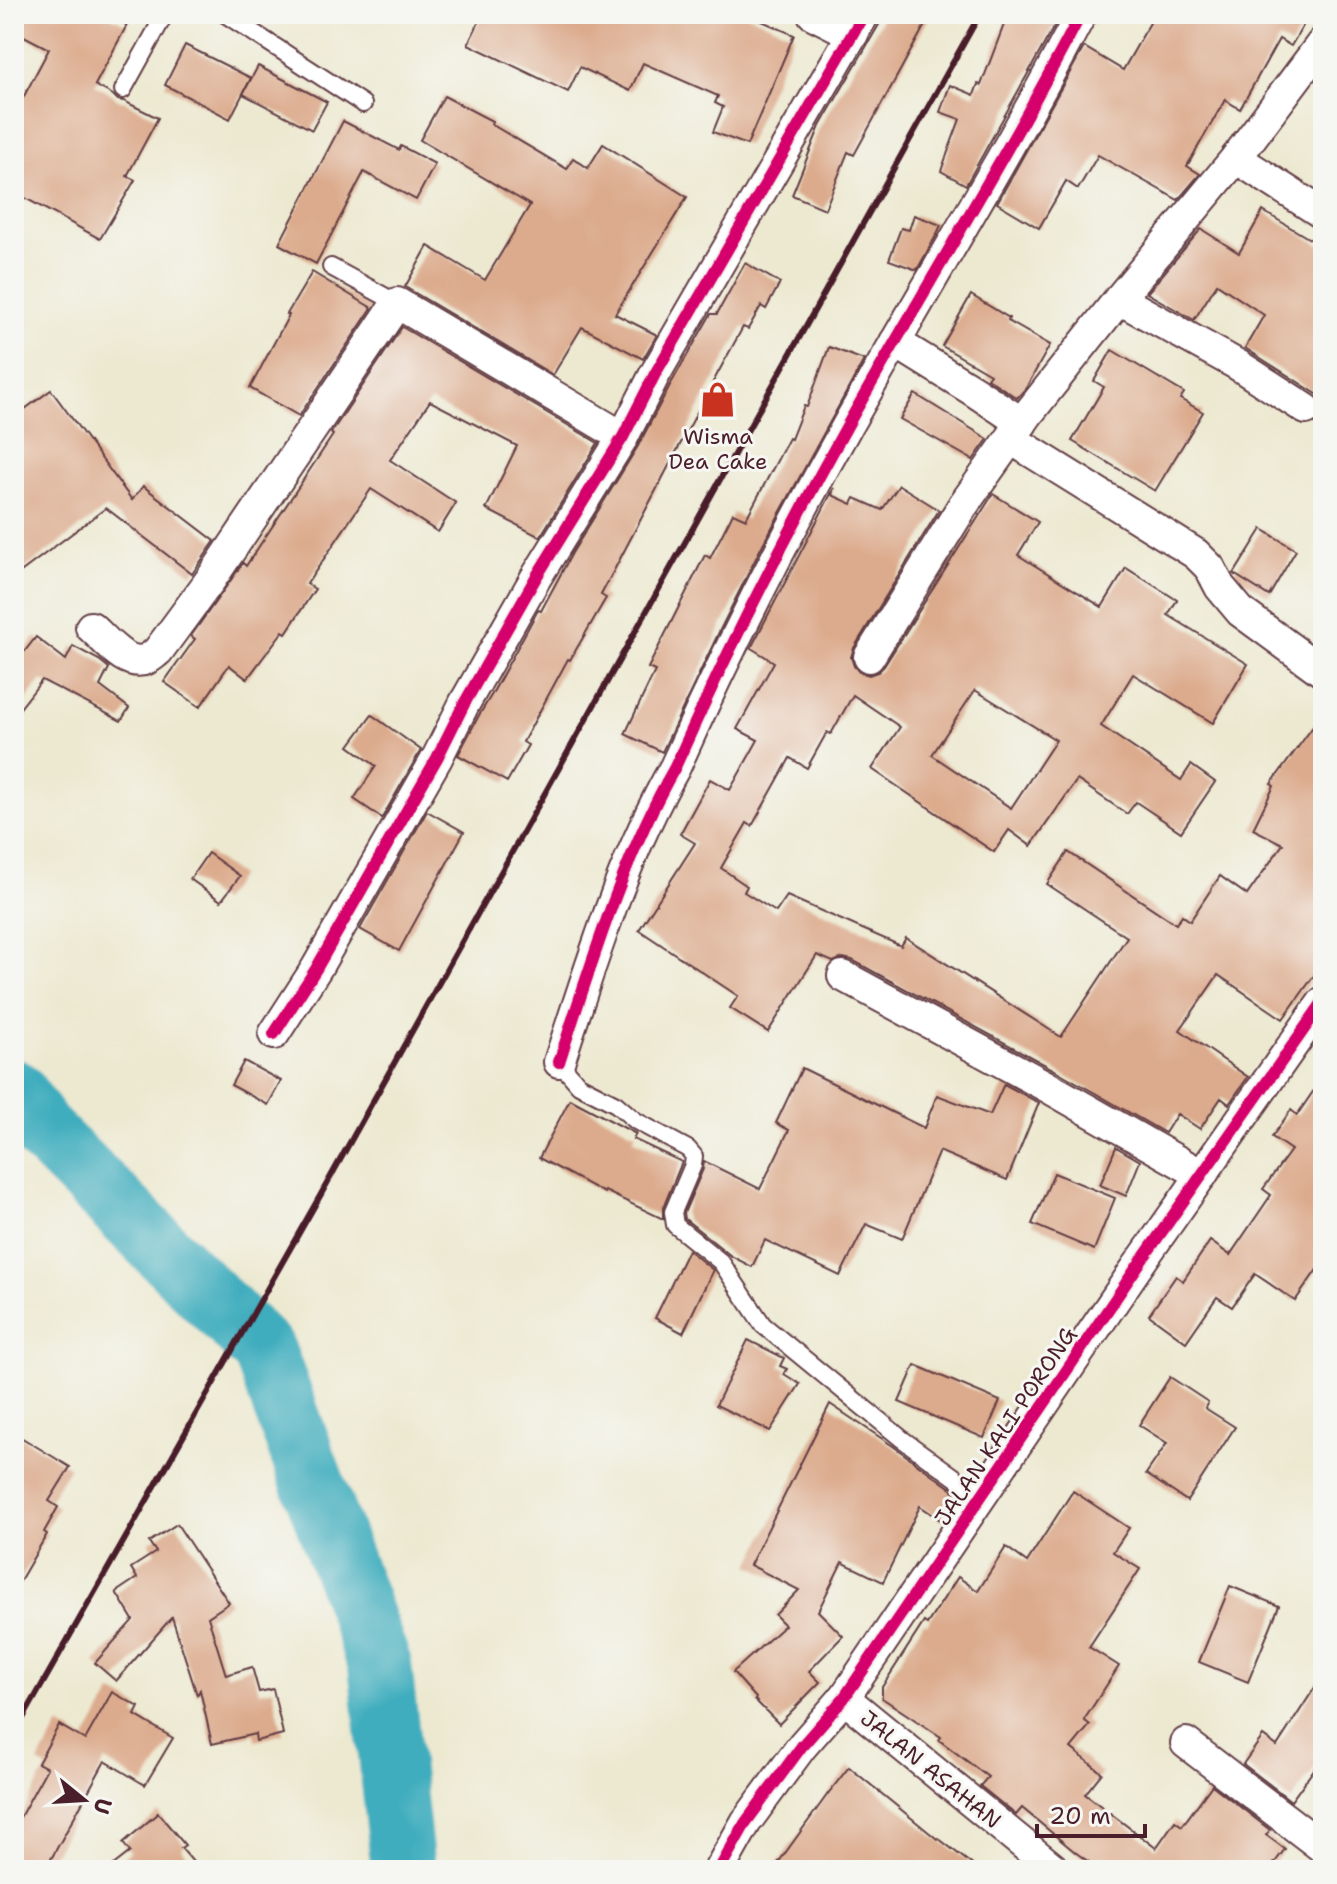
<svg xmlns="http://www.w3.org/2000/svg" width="1337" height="1884" font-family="'Shantell Sans',sans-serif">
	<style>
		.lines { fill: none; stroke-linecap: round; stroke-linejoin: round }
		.river { stroke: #40adbe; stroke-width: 64 }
		.building { fill: #dcaa8c; fill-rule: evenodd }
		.lane-casing { stroke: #623d44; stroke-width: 20 }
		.street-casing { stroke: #623d44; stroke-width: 34 }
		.lane { stroke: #fff; stroke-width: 16 }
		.street { stroke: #fff; stroke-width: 30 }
		.rail { stroke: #4a1f2b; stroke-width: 6 }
		.cycleway-casing { stroke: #f6f6f2; stroke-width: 17 }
		.cycleway { stroke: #d6006c; stroke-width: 12 }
		.labels { text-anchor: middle; stroke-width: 6; stroke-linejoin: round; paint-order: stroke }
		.poi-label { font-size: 22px; fill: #4a1f2b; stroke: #f6f6f2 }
		.street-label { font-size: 22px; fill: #4a1f2b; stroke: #f6f6f2 }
	</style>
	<rect width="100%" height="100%" fill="#f6f6f2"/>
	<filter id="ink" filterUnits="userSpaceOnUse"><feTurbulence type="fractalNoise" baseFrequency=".0125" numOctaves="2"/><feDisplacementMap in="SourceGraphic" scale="16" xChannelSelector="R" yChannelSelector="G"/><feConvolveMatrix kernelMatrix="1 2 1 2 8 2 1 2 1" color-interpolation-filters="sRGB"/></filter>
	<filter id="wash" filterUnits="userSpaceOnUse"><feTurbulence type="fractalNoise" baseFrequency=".006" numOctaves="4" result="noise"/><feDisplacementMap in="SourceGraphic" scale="32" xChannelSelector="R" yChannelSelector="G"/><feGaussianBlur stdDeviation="1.8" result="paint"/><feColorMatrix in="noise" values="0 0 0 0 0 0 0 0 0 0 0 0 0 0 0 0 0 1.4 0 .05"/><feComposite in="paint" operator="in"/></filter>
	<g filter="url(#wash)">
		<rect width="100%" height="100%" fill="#ede9d1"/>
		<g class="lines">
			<path class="river" d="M14,1091L43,1132L264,1351L380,1665L403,1870"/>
		</g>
		<g id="blocks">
			<g class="building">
				<path d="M14,14H106L127,25L95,85L113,95L118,100L124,101L158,118L127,176L135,180L100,239L14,192V115L49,49L14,31Z"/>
				<path d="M483,14H746L794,35L747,145L713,132L723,107L715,103L718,96L643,63L630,91L580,67L568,92L468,44Z"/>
				<path d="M882,14H931L854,155L848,152L825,209L792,195L820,126L880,23Z"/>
				<path d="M1008,14H1061L966,185L941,171L960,119L940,112L950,85L974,95L978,84L981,85Z"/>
				<path d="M1155,14H1310L1291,46L1279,39L1240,109L1225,100L1187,166L1200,174L1178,200L1098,155L1078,189L1066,181L1039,228L997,203L1084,47L1123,70Z"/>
				<path d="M185,45L251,78L230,119L165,85Z"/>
				<path d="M258,66L327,102L312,130L243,94Z"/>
				<path d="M444,96L492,121L491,124L567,169L573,158L588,168L603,144L687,197L615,314L657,335L643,359L582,327L553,375L405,287L428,246L485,280L530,205L420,140Z"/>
				<path d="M343,121L399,150L401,146L435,164L416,200L364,172L316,264L279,244Z"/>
				<path d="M1263,211L1323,247V398L1245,348L1264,315L1217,284L1194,320L1147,293L1201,229L1239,253Z"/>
				<path d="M914,215L941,225L937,234L917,270L889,260L901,228L909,230Z"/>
				<path d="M745,263L780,283L766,309L761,306L748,329L743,327L713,382L601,595L606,598L570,660L568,659L523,742L528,745L507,782L458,755L478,717L492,694L538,610L541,611L572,553L638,446L669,387L711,314H717Z"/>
				<path d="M312,272L372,308L299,416L250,388L289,315L287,314Z"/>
				<path d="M971,295L1009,318L1008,321L1050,345L1026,388L1017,398L987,378L990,374L942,346Z"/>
				<path d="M402,327L598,443L540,537L486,509L517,446L430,401L390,460L456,503L438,532L371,489L307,584L315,589L286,633L283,631L247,679L229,665L200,707L164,682L195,639L191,636L243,563L246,566L333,435L331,433Z"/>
				<path d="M829,347L864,360L763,544L720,630L662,752L625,734L655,671L648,668L705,555L710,558L733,513L746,519L789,438L791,439L804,406L807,407Z"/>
				<path d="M1112,350L1184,393L1180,399L1203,412L1155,491L1072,441L1104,387L1094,381Z"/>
				<path d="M51,390L132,500L143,486L215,541L192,574L106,508L14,577V417Z"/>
				<path d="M915,394L988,439L973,460L900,419Z"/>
				<path d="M899,485L939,510L854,648L851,657L854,666L859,672L869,675L878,672L884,666L993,494L1038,522L1018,555L1102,607L1126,568L1177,600L1168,615L1248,664L1213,723L1133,674L1101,726L1181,780L1191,765L1215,782L1181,832L1136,802L1127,814L1077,780L1031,846L1009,830L994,852L872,769L900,727L853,695L831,734L827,732L807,768L790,758L752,826L747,823L721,868L747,886L744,892L776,912L787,896L901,946L906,938L1061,1037L1127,937L1047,884L1068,852L1176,924L1182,915L1190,921L1220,876L1247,895L1283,844L1253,829L1274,786L1271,784L1323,713V963L1283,1019L1218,975L1180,1030L1248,1077L1229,1104L1221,1098L1200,1129L1177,1114L1165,1133L1055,1070L852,960L843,958L833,962L817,955L768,1032L730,1008L738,996L639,930L695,843L680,834L710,779L730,790L758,740L737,729L774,662L751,648L834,488L832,495L852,504L855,498L882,510ZM975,690L1056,740L1011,808L932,755Z"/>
				<path d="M1262,529L1296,550L1269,596L1234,574Z"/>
				<path d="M36,637L66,660L73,646L99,660L109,668L100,686L129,708L121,721L42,680L14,716V665Z"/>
				<path d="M372,715L421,750L382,818L354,799L376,766L349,746Z"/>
				<path d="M427,811L464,832L399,951L360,929Z"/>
				<path d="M208,853L240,876L221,901L190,879Z"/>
				<path d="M244,1061L281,1081L268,1105L231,1085Z"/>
				<path d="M802,1068L924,1128L937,1095L990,1115L1004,1084L1039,1103L1007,1180L939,1151L902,1239L866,1224L840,1276L765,1240L752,1267L731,1256L685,1219L684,1213L703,1169L704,1161L760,1189L789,1130L776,1123Z"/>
				<path d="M1323,1077V1261L1295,1301L1255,1274L1232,1307L1217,1297L1186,1342L1149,1315L1176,1276L1183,1281L1210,1241L1230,1255L1271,1195L1263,1189L1291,1150L1272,1137L1291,1110L1297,1115Z"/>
				<path d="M570,1099L636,1134L633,1139L682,1162L663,1208V1219L605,1191L604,1193L539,1158Z"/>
				<path d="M1116,1147L1140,1161L1126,1196L1100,1185Z"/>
				<path d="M1054,1173L1115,1198L1094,1250L1032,1224Z"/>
				<path d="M688,1250L713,1270L683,1333L655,1318Z"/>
				<path d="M748,1340L784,1358L780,1366L787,1369L784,1374L800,1384L770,1431L716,1405Z"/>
				<path d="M915,1365L1000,1401L984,1438L899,1402Z"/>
				<path d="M1170,1377L1208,1402L1205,1408L1235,1427L1187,1501L1146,1474L1167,1443L1139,1425Z"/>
				<path d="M830,1404L893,1446L960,1495L942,1521L920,1506L883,1582L842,1562L818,1611L843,1636L809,1671L820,1682L779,1724L755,1700L756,1698L733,1672L785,1625L775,1615L799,1590L750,1565Z"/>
				<path d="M14,1433L70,1467L49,1501L58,1507L44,1532L47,1534L14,1591Z"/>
				<path d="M1073,1491L1129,1528L1113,1552L1140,1569L1089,1647L1119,1666L1084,1720L1090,1725L1071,1748L1102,1773L1085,1794L1156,1848L1175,1821L1182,1826L1212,1785L1270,1830L1266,1835L1285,1849L1269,1870H1100L1075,1852L1022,1808L1016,1815L980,1786L988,1777L939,1740L941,1737L882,1698V1687L924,1622L927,1624L958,1577L978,1591L1006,1547L1027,1562Z"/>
				<path d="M177,1524L229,1603L208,1617L226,1675L252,1667L259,1692L273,1689L283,1734L256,1741L255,1734L212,1744L200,1690L197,1695L172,1617L116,1681L95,1663L133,1620L116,1592L137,1578L131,1568L156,1552L149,1542Z"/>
				<path d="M1230,1586L1279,1606L1248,1682L1199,1662Z"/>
				<path d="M1323,1675V1757L1291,1801L1243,1764L1263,1736L1277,1746Z"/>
				<path d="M112,1692L139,1707L135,1715L173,1738L145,1785L105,1761L45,1870H14V1828L47,1768L38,1763L59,1725L85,1740Z"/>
				<path d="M849,1767L937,1839L938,1838L979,1870H773L827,1795Z"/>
				<path d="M158,1813L185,1845L181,1848L200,1870H107L130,1852L123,1843Z"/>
			</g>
		</g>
	</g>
	<g filter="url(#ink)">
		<use href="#blocks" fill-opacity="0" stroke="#623d44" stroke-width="2"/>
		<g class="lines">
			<defs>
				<g id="lane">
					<path d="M225,14L363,104"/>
					<path d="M123,90L165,14"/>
					<path d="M331,267L397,303"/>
					<path d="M559,1062L579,1085L616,1104L636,1121L688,1149L694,1156L693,1165L673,1212L675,1225L721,1262L763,1325L902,1439L981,1496"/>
				</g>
				<g id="street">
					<path d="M813,14L853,34"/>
					<path d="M1236,158L1320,212"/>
					<path d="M1119,299L1238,365L1306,409"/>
					<path d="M895,342L974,391L1022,423"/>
					<path d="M1011,439L1196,554L1210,568L1220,587L1241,612L1323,672"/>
					<path d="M91,627C105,639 126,668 147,659C148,659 157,652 158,651L211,579L397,303L623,437"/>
					<path d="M869,657L964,504L1028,414L1119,299L1236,158L1323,42"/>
					<path d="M843,976L1046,1086L1202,1175"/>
					<path d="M274,1034L316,969L437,758L464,704L535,579L623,437L655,374L864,14"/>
					<path d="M559,1062C592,962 622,860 675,767C727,651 785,537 847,426C925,288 1008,154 1081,14"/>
					<path d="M844,1698L1055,1870"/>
					<path d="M1186,1743L1322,1847"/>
					<path d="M719,1870L746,1822L802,1746L844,1698L1137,1267L1323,1002"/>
				</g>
			</defs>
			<use href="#lane" class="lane-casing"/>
			<use href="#street" class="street-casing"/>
			<use href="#lane" class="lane"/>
			<use href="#street" class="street"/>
			<path class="rail" d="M14,1734L320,1196L980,14"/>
			<defs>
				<g id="cycleway">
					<path d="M274,1034L316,969L437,758L464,704L535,579L623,437L655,374L864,14"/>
					<path d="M559,1062C592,962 622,860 675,767C727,651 785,537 847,426C925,288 1008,154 1081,14"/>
					<path d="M719,1870L746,1822L802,1746L844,1698L1137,1267L1323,1002"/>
				</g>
			</defs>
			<use href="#cycleway" class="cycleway-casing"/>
			<use href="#cycleway" class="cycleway"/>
		</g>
	</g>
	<defs>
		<symbol id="shop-bare" viewBox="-9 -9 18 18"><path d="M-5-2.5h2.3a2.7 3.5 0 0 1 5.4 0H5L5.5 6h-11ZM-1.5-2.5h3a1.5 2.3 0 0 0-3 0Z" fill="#c8321e" stroke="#f6f6f2" stroke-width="2.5" paint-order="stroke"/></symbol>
	</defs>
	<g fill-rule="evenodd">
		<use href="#shop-bare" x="692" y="374" width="51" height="51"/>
	</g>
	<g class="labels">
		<g class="poi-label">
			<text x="718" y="444">Wisma<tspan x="718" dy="25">Dea Cake</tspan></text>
		</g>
		<g class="street-label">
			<text transform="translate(1005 1426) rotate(-56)" y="8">JALAN KALI PORONG</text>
			<text transform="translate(931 1769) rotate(39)" y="8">JALAN ASAHAN</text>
		</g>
	</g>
	<rect width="1337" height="1884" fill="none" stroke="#f6f6f2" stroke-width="48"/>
	<g transform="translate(84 1800) rotate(108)" stroke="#f6f6f2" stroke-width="6" paint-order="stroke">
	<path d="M0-6L14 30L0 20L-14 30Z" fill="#4a1f2b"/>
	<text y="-12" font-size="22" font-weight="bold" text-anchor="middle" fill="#4a1f2b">U</text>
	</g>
	<path d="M1037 1824v12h108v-12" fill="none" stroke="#4a1f2b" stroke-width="4"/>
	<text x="1049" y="1824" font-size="24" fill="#4a1f2b" stroke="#f6f6f2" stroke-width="6" paint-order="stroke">20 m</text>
</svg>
